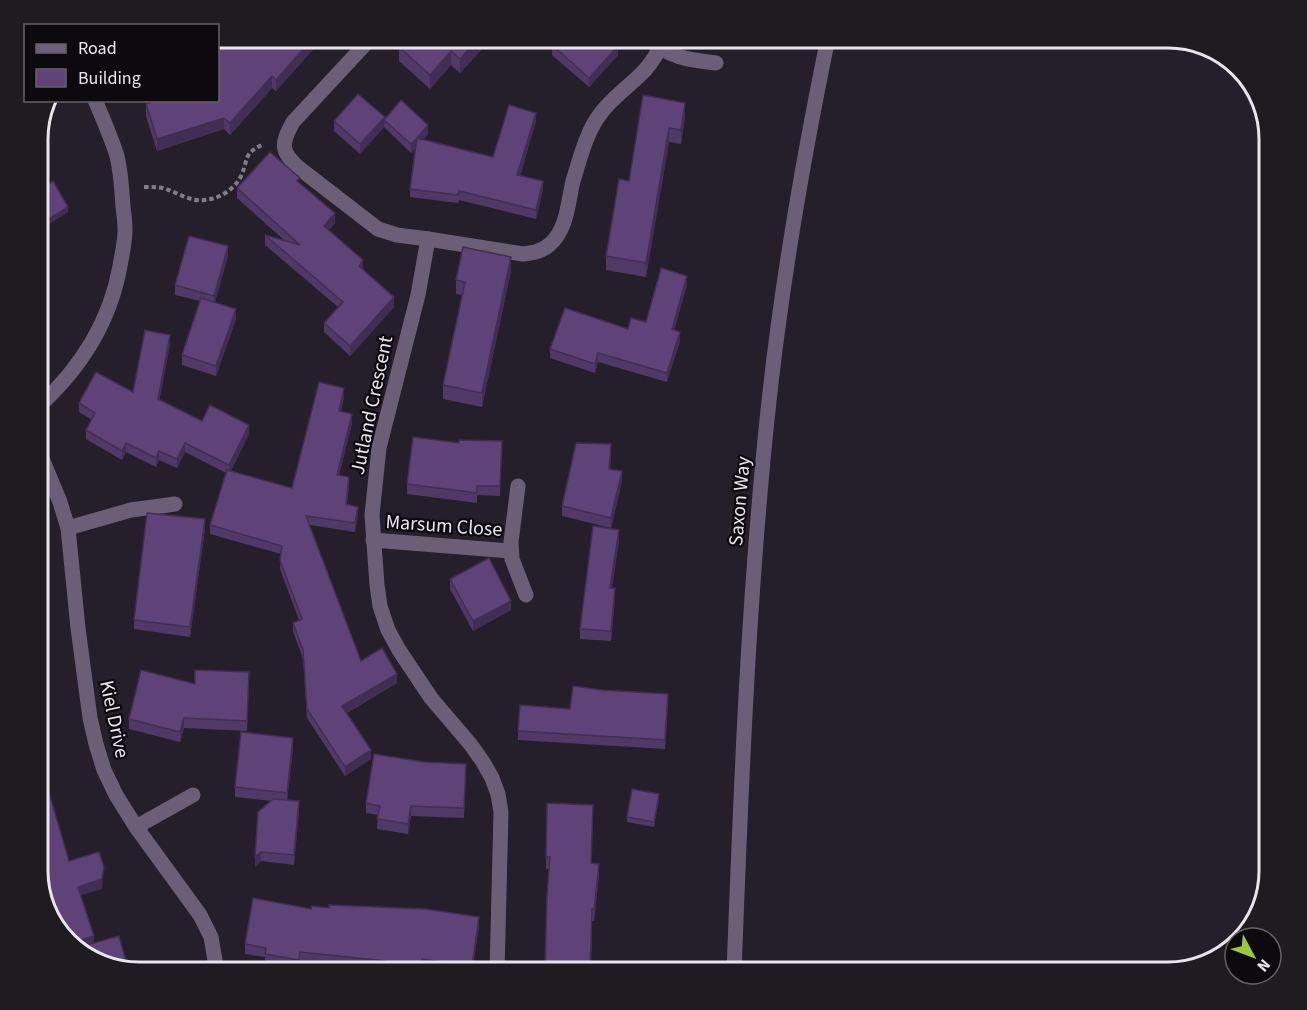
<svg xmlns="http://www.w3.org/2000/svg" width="1307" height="1010" font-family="'Source Sans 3',sans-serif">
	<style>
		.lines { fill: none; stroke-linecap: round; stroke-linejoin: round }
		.path { stroke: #817c86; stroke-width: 4; stroke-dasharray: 4.5 3; stroke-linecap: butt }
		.minor { stroke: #6b5f77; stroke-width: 15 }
		.wall { fill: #513967 }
		.shaded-wall { fill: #422e54 }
		.building { fill: #5e4278; stroke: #422e54; stroke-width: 1.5 }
		.labels { text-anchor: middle; stroke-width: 4.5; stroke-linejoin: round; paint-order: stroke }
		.street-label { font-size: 20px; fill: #e9e5ed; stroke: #0c0a0f }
		.rim { fill: none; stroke: #e9e5ed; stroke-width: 3 }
	</style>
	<rect width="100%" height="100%" fill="#241f2a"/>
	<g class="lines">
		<path class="path" d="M144,187C151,187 157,187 163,188C177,192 190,202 204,200C219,199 236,189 242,174C248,159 244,153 262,145"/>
		<g class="minor">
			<path d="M371,38L293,122C281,144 280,151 299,168L378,229L397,235L428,239L418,295L379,448L372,515L377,585L380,606L388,630L399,650L431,698L471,745L483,762L492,778L498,794L501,812L497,972"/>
			<path d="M647,38C668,57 688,60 716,63"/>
			<path d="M428,239L523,254C532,253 541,252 549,245C567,231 568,202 573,181C580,159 586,132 601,113C612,98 628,87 641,74C649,67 655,57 660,48"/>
			<path d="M38,407C80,369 110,322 120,266C122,254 125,242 125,230C125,222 124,214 123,207C122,190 121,173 117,156C111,137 103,119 95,100"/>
			<path d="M38,449L60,502L68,528L78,628L90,718L96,744L104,770L116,795L136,827L200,915L211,937L217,972"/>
			<path d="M518,486L511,542L512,559L526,595"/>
			<path d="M68,528L131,510L175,504"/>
			<path d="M373,540L511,551"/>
			<path d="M136,827L193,795"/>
			<path d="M734,972C741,788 748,604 767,420C780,292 802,164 828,38"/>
		</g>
	</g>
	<g class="wall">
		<path d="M317,38V45L276,91L272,88L230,135L224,129L157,151L146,116V104L218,100L246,46Z"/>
		<path d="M408,38H492L460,73L451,65L430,89L399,61V47Z"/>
		<path d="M552,45L618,55L589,87L552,55Z"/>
		<path d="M643,95L685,117L681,144L669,142L646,277L606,270V256L629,181Z"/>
		<path d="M385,119L428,134L423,140L493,157L536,121L520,176L543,190L536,219L459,200L458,203L410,197V189L415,148L411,153L384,127L360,154L334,131V121Z"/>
		<path d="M300,183L335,223L329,230L363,270L394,307L350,356L324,332V323L338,307L265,245V235L285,241L237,198V188Z"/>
		<path d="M38,190L68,212L44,227L38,216Z"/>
		<path d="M228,256L215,302L236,319L216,376L182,365V355L200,301L175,295V285Z"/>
		<path d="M511,271L482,407L443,399V385L462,295L456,294V280Z"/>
		<path d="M687,285L674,330L680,341L667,382L598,362L595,373L550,358V349L628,329L646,322Z"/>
		<path d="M170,344L159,400L202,421L249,434L231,471L292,488L344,397L341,411L352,423L339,475L349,485L347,504L358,516L355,532L310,525L361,661L397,683L347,713L371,759L345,776L307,718L303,659L293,631V623L299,620L280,569L281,554L210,534V525L226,473L185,452L177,468L159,460L156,467L126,452L122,460L86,439V430L92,420L79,412V403L133,392Z"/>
		<path d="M502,441L500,496L477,495V503L407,494V484L459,443Z"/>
		<path d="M611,454L610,469L622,481L611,528L562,516V506Z"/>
		<path d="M205,529L190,637L134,629V620Z"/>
		<path d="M619,540L612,588L615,598L611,641L580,639V629Z"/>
		<path d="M450,579L511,610L473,631L450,589Z"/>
		<path d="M249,682L247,731L184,728L180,742L129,729V719L195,684Z"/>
		<path d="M602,690L668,703L665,749L518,740V731L570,709Z"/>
		<path d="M293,748L287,800L299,811L294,865L261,861L255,867L271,801L235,797V787Z"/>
		<path d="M424,762L466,764L464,818L411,816L408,834L377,829L378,815L366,813V803Z"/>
		<path d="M659,799L654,827L627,822V817Z"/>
		<path d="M547,803L592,863L599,875L594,921H592L591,972H545L547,895L549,869H546Z"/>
		<path d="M311,909L479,926L472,972H448L422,969V972H386V970L300,962L299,969L265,964V957L245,954V944Z"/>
	</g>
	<g class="shaded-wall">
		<path d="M313,38H318L317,45L276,91V80Z"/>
		<path d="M479,38H492L460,73V59Z"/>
		<path d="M618,46V55L589,87V78Z"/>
		<path d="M451,51V65L430,89V75Z"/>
		<path d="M272,76V88L230,135V123Z"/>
		<path d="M685,103V117L681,144V130Z"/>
		<path d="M536,113V121L517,183V175Z"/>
		<path d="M385,117L384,127L360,154V144Z"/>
		<path d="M224,118V129L157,151V139Z"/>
		<path d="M428,125V134L417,146V138Z"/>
		<path d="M669,128V142L646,277V263Z"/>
		<path d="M417,138V147L411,153V144Z"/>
		<path d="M543,181V190L536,219V210Z"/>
		<path d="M68,207V212L44,227V222Z"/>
		<path d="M335,213V223L324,236V226Z"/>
		<path d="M228,246V256L214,305V296Z"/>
		<path d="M511,257V271L482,407V393Z"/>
		<path d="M363,260V270L359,266Z"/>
		<path d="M48,267V277L38,281V272Z"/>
		<path d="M687,276V285L672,338V329Z"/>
		<path d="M394,297V307L350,356V346Z"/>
		<path d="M236,309V319L216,376V366Z"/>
		<path d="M680,332V341L667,382V373Z"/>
		<path d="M170,335V344L158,409V399Z"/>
		<path d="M598,353V362L595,373V364Z"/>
		<path d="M344,388V397L339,420V411Z"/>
		<path d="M352,414V423L337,484V475Z"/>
		<path d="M249,425V434L229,474V465Z"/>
		<path d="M126,443V452L122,460V451Z"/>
		<path d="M185,443V452L177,468V459Z"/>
		<path d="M159,451V460L156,467V458Z"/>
		<path d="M622,471V481L611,528V518Z"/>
		<path d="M349,477V485L346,513V504Z"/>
		<path d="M358,507V516L355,532V523Z"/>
		<path d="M205,519V529L190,637V627Z"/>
		<path d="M619,530V540L610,597V588Z"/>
		<path d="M615,588V598L611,641V631Z"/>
		<path d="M511,601V610L473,631V621Z"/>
		<path d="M397,674V683L342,715V706Z"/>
		<path d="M184,718V728L180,742V732Z"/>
		<path d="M293,738V748L287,803V793Z"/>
		<path d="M371,750V759L345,776V767Z"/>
		<path d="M659,794V799L654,827V822Z"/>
		<path d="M299,801V811L294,865V855Z"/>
		<path d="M411,806V816L408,834V824Z"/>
		<path d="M261,852V861L255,867V857Z"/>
		<path d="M599,864V875L594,921V909Z"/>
		<path d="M104,867L102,889L78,896V887Z"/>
		<path d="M479,917V926L472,972V966Z"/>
		<path d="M94,936V945L77,951L70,943Z"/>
	</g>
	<g class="building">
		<path d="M218,38H237L246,46L254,38H313L276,80L272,76L230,123L224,118L157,139L146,104L157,100H218Z"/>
		<path d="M408,38H479L460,59L451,51L430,75L399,47Z"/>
		<path d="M559,38H609L618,46L589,78L552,45Z"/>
		<path d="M358,94L385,117L360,144L334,121Z"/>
		<path d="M643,95L685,103L681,130L669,128L646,263L606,256L619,179L629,181Z"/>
		<path d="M401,100L428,125L417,138L493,157L509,105L536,113L517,175L543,181L536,210L459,191L458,195L410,189L417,138L411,144L384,120Z"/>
		<path d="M270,152L300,178L297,181L335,213L324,226L363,260L359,266L394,297L350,346L324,323L343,302L265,235L300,245L237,188Z"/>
		<path d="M53,181L68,207L44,222L38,211V190Z"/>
		<path d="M189,236L228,246L214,296L175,285Z"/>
		<path d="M38,243L48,267L38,272Z"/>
		<path d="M463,247L511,257L482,393L443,385L465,282L456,280Z"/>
		<path d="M661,268L687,276L672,329L680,332L667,373L598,353L595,364L550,349L565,308L628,329L631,318L646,322Z"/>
		<path d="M201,298L236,309L216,366L182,355Z"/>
		<path d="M145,330L170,335L158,399L202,421L210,405L249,425L229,465L185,443L177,459L159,451L156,458L126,443L122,451L86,430L95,413L79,403L96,372L133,392Z"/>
		<path d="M319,382L344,388L339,411L352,414L337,475L349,477L346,504L358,507L355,523L306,516L361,661L382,648L397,674L342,706L371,750L345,767L307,709L303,650L293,623L302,619L280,560L282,546L210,525L227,470L292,488Z"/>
		<path d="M413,437L459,443V440L502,441L500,486H477V493L407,484Z"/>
		<path d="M576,443L611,444L609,469L622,471L611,518L562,506Z"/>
		<path d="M147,513L205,519L190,627L134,620Z"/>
		<path d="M593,526L619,530L610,588H615L611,631L580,629Z"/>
		<path d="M489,558L511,601L473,621L450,579Z"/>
		<path d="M141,670L195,684V670L249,672L247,721L184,718L180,732L129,719Z"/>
		<path d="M573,686L602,690L668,694L665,740L518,731L520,705L570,709Z"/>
		<path d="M241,732L293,738L287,793L235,787Z"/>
		<path d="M374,754L424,762L466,764L464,808L411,806L408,824L377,819L380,806L366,803Z"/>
		<path d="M38,755L69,861L99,852L104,867L102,879L78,887L94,936L70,943L48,916L38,877Z"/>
		<path d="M632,789L659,794L654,822L627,817Z"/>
		<path d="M273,799L299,801L294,855L261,852L255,857L258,812Z"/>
		<path d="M547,803L593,805L591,863L599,864L594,909H592L590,972H548V968H545L547,895L550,857H546Z"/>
		<path d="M253,898L311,909L312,906L329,908V905L425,909L479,917L472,966L422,959V966L386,964V961L300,952L299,960L265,954L266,948L245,944Z"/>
		<path d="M119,936L128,969L79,952L80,947Z"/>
	</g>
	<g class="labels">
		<g class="street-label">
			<text transform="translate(371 405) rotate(-78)" y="7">Jutland Crescent</text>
			<text transform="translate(739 501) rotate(-85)" y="7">Saxon Way</text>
			<text transform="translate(444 525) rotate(4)" y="7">Marsum Close</text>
			<text transform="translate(115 719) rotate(78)" y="7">Kiel Drive</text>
		</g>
	</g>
	<path d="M0 0H1307V1010H0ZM139 48H1168A91 91 0 0 1 1259 139V871A91 91 0 0 1 1168 962H139A91 91 0 0 1 48 871V139A91 91 0 0 1 139 48Z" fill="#1e1c21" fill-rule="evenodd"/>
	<path class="rim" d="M139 48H1168A91 91 0 0 1 1259 139V871A91 91 0 0 1 1168 962H139A91 91 0 0 1 48 871V139A91 91 0 0 1 139 48Z"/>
	<rect x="24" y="24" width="195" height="78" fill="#0c0a0f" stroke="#646268" stroke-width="1.5"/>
	<rect x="36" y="44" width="30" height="9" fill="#6b5f77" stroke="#646268" stroke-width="1.5"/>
	<text x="78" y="54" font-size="18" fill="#e9e5ed">Road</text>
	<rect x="36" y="69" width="30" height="18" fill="#5e4278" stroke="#646268" stroke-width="1.5"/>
	<text x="78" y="84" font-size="18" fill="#e9e5ed">Building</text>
	<g transform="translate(1253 956) rotate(131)"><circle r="28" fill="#0c0a0f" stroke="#646268" stroke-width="1.5"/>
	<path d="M0-4.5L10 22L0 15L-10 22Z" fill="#98cb37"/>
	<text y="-9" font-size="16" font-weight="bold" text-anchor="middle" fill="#e9e5ed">N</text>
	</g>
</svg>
